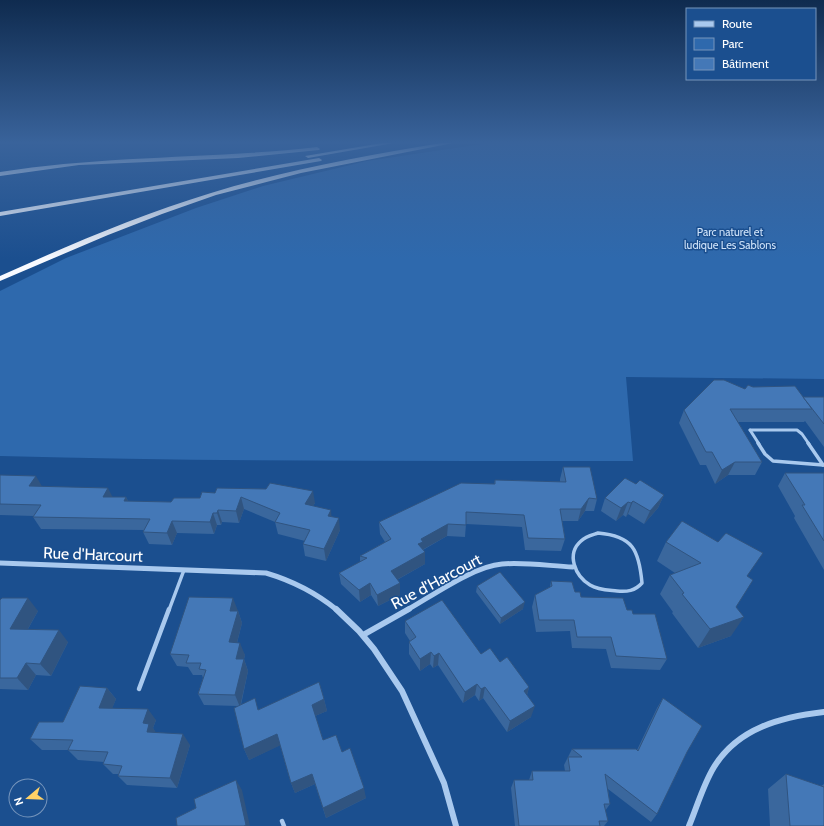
<svg xmlns="http://www.w3.org/2000/svg" width="824" height="826" font-family="Cabin,sans-serif">
	<style>
		.green { fill: #2e69ad }
		.lines { fill: none; stroke-linecap: round; stroke-linejoin: round }
		.service-far2 { stroke: #a9c9ee; stroke-width: 3 }
		.service-far1 { stroke: #a9c9ee; stroke-width: 3.5 }
		.service { stroke: #a9c9ee; stroke-width: 4.5 }
		.minor-far1 { stroke: #a9c9ee; stroke-width: 5 }
		.minor { stroke: #a9c9ee; stroke-width: 6 }
		.trunk { fill: #f8faff; fill-rule: evenodd }
		.wall { fill: #3a679d }
		.shaded-wall { fill: #305480 }
		.building { fill: #4478b7; stroke: #305480 }
		.labels { text-anchor: middle; stroke-width: 3; stroke-linejoin: round; paint-order: stroke }
		.far-park-label { font-size: 11px; fill: #cfe3fa; stroke: #1b4f8f }
		.near-street-label { font-size: 16px; fill: #fff; stroke: #1b4f8f }
	</style>
	<rect width="100%" height="100%" fill="#1b4f8f"/>
	<path class="green" d="M489,143H824V379L626,377L633,461C422,461 211,462 0,456V291L66,258L196,208L263,186L367,161Z"/>
	<g class="lines">
		<g class="service-far2">
			<path d="M750,430H797L802,434L809,444"/>
			<path d="M750,430L759,444"/>
		</g>
		<g class="service-far1">
			<path d="M758,443L765,454L773,461L823,465"/>
			<path d="M808,443L823,465"/>
			<path d="M598,533C633,536 639,550 642,583C635,591 627,592 617,591C608,590 598,590 590,585C575,576 566,554 581,541C586,536 592,535 598,533Z"/>
			<path d="M169,610L184,570"/>
		</g>
		<g class="service">
			<path d="M139,689L169,609"/>
			<path d="M282,821L284,826"/>
		</g>
		<g class="minor-far1">
			<path d="M0,563L266,573C293,581 315,592 337,610"/>
			<path d="M407,610C432,596 474,566 502,564C525,562 550,566 573,567"/>
		</g>
		<g class="minor">
			<path d="M336,609L359,631L374,649L402,691L444,783L456,826"/>
			<path d="M363,635L409,609"/>
			<path d="M689,826C697,807 703,785 714,767C738,728 781,717 824,712"/>
		</g>
		<g class="trunk">
			<path d="M382,143H394L308,158L305,156Z"/>
			<path d="M441,143H453L301,173L216,195L162,214L108,235L0,281V276C69,245 139,215 211,193C286,170 364,156 441,143Z"/>
			<path d="M317,147L320,149L319,150L238,158L79,165L0,176V172C105,155 211,159 317,147Z"/>
			<path d="M319,158L322,160L321,161L0,216V212Z"/>
		</g>
	</g>
	<g class="wall">
		<path d="M753,387L803,397H824V447L805,421L804,422H738L762,462L755,475H728L715,484L706,465H700L679,423L684,410L745,389Z"/>
		<path d="M563,467L597,499L594,511H585L578,521H562L565,539L561,551L525,550L522,527L466,524L465,537L447,536L423,550L425,564L397,580L400,583V595L378,606L371,595L360,602L341,584L339,573L360,562V556L385,542L380,534L379,522L494,484L495,480L560,482V479Z"/>
		<path d="M785,473H824V570L794,518L795,516L778,486Z"/>
		<path d="M0,475L43,487L113,497H126L128,501L171,502L200,498L202,492L315,503L313,506L332,517L340,530L326,561L305,556L303,544L305,541L278,534L275,522L244,509L239,523L222,522L221,525H217L214,534L177,533L172,545L149,544L143,532L144,530L41,529L33,517L34,516L0,515Z"/>
		<path d="M636,484L664,495L658,508L644,524L628,514L626,517L623,515L616,521L601,511L605,498Z"/>
		<path d="M666,542L748,576L736,607L731,636L698,648L672,613L673,612L660,594L670,575L675,573L657,561Z"/>
		<path d="M551,581L575,592L581,597L627,610L633,614L667,659L660,670L611,668L606,649L572,648L570,631L536,632L532,607L535,595L550,587Z"/>
		<path d="M477,586L523,609L500,624L476,592Z"/>
		<path d="M0,600L38,611L28,629L68,642L51,676L36,675L28,690L0,689Z"/>
		<path d="M238,611L242,623L237,643L245,655L244,659L248,671L241,705L259,709L324,699L327,711L315,716L323,740L342,752L366,798L326,818L315,784L295,793L291,783L280,745L249,760L244,749L237,706L204,705L198,694L203,678L202,675H193L188,667L177,666L170,654Z"/>
		<path d="M405,621L500,662L529,687L527,695L531,717L507,732L483,698L479,701L475,695L463,703L438,665L433,668L430,664L420,671L409,654V642L410,641L405,633Z"/>
		<path d="M107,688L116,699L112,708L156,720L153,728L155,732L190,745L177,788L127,785L118,776V774H113L103,764L104,762L78,760L68,750H42L30,739L63,722Z"/>
		<path d="M663,698L687,752L657,814L651,822L608,789L610,804L605,811L608,821L604,826H515L511,788L514,780H529L532,771H565L564,765L572,749L637,750L657,708Z"/>
		<path d="M786,774L821,786L824,784V826H770L768,789Z"/>
	</g>
	<g class="shaded-wall">
		<path d="M735,462L728,475L715,484L722,470Z"/>
		<path d="M36,476L43,488L29,486Z"/>
		<path d="M108,488L114,500L103,497Z"/>
		<path d="M313,491L315,503L307,516L305,504Z"/>
		<path d="M664,495L658,508L644,524L650,511Z"/>
		<path d="M126,497L132,509L124,501Z"/>
		<path d="M241,497L244,509L239,523L236,511Z"/>
		<path d="M589,498L585,511L578,521L581,509Z"/>
		<path d="M633,501L628,514L626,517L631,503Z"/>
		<path d="M628,502L623,515L616,521L621,508Z"/>
		<path d="M218,510L222,522L221,525L217,513Z"/>
		<path d="M331,510L332,522L328,516Z"/>
		<path d="M213,513L217,525L214,534L210,522Z"/>
		<path d="M339,518L340,530L326,561L324,549Z"/>
		<path d="M172,521L177,533L172,545L167,533Z"/>
		<path d="M448,524L447,536L422,550L418,544L421,539Z"/>
		<path d="M425,552V564L391,583V571Z"/>
		<path d="M370,583L371,595L360,602L359,590Z"/>
		<path d="M400,583V595L378,606L377,595Z"/>
		<path d="M28,598L38,611L21,641L10,629Z"/>
		<path d="M233,598L238,611L234,623L230,611Z"/>
		<path d="M525,602L523,609L500,624L501,618Z"/>
		<path d="M238,611L242,623L234,654L229,642Z"/>
		<path d="M744,617L731,636L698,648L710,629Z"/>
		<path d="M59,630L68,642L51,676L40,664Z"/>
		<path d="M240,643L245,655L241,671L236,659Z"/>
		<path d="M431,652L430,664L420,671V659Z"/>
		<path d="M439,653L438,665L433,668L434,656Z"/>
		<path d="M244,659L248,671L240,707L235,695Z"/>
		<path d="M26,663L36,675L28,690L17,678Z"/>
		<path d="M477,684L475,695L463,703L465,692Z"/>
		<path d="M485,687L483,698L479,701L481,689Z"/>
		<path d="M529,687L526,699L524,691Z"/>
		<path d="M107,688L116,699L108,719L99,708Z"/>
		<path d="M324,699L327,711L315,716L312,705Z"/>
		<path d="M535,706L531,717L507,732L510,721Z"/>
		<path d="M148,709L156,720L153,728L157,734L147,732L143,723Z"/>
		<path d="M183,734L190,745L177,788L170,778Z"/>
		<path d="M277,734L281,745L249,760L244,749Z"/>
		<path d="M312,774L315,784L295,793L291,783Z"/>
		<path d="M236,780L242,790L250,826H244Z"/>
		<path d="M364,788L366,798L326,818L323,808Z"/>
	</g>
	<g class="building">
		<path d="M714,380H724L745,389L748,385L753,387L795,386L812,409H730L762,462H735L722,470L712,452H706L684,410Z"/>
		<path d="M803,397H824V424Z"/>
		<path d="M563,467H590L597,499L589,498L581,509H560L565,539L528,538L524,515L466,512V525L448,524L421,539L423,542L418,544L425,552L391,571L400,583L377,595L370,583L359,590L339,573L367,558L360,556L391,539L379,522L461,483L495,484V480L566,482Z"/>
		<path d="M785,473H824V541L802,505H805Z"/>
		<path d="M0,475L36,476L29,486L108,488L103,497H126L124,501L171,502L174,498H200L202,492L215,493L217,488L266,489L270,483L313,491L305,504L331,510L328,516L339,518L324,549L303,544L310,530L275,522L280,513L241,497L236,511L218,510L217,513H213L210,522L172,521L167,533L143,532L150,519L33,517L41,505L0,504Z"/>
		<path d="M625,478L636,484L640,480L664,495L650,511L633,501L631,503L628,502L621,508L605,498Z"/>
		<path d="M682,521L718,542L726,533L763,553L747,576L753,580L736,607L744,617L710,629L682,594L684,593L670,575L701,563L666,542Z"/>
		<path d="M500,572L525,602L501,618L477,586Z"/>
		<path d="M551,581L572,582L575,592H580L581,597L623,598L627,610H632L633,614H655L667,659L616,656L611,637H577L574,620H539L535,595L552,586Z"/>
		<path d="M189,597L233,598L230,611H238L229,642L240,643L236,659H244L235,695L198,694L206,670L199,669L201,663H186L189,655L170,654Z"/>
		<path d="M2,598H28L10,629L59,630L40,664L26,663L17,678H0V600Z"/>
		<path d="M442,600L481,654L490,648L500,662L507,657L529,687L524,691L535,706L510,721L485,687L481,689L477,684L465,692L439,653L434,656L431,652L420,659L409,642L416,637L405,621Z"/>
		<path d="M319,682L324,699L312,705L323,740L336,735L342,752L350,748L364,788L323,808L312,774L291,783L277,734L244,749L234,708L255,698L258,710Z"/>
		<path d="M80,686L107,688L99,708L148,709L143,723L149,724L147,732L183,734L170,778L118,776L122,766L103,764L108,752L68,750L73,740L30,739L39,722H63Z"/>
		<path d="M663,698L702,726L687,752L657,814L605,774L610,804H604L608,821H599L600,826H519L514,780H533L532,771H570L568,757H582L572,749H636L638,751Z"/>
		<path d="M786,774L824,787V826H790Z"/>
		<path d="M236,780L246,825L244,826H177L176,818L196,808L194,799Z"/>
	</g>
	<linearGradient id="sky" x2="0" y2="1"><stop stop-color="#0f2b4f"/><stop offset="0.55" stop-color="#39639b"/><stop offset="1" stop-color="#39639b" stop-opacity="0"/></linearGradient>
	<rect width="824" height="259" fill="url(#sky)"/>
	<g class="labels">
		<g class="far-park-label">
			<text x="730" y="236">Parc naturel et<tspan x="730" dy="13">ludique Les Sablons</tspan></text>
		</g>
		<g class="near-street-label">
			<text transform="translate(93 554) rotate(2)" y="6">Rue d'Harcourt</text>
			<text transform="translate(436 581) rotate(-28)" y="6">Rue d'Harcourt</text>
		</g>
	</g>
	<rect x="686" y="8" width="130" height="72" fill="#1b4f8f" stroke="#7695bc"/>
	<rect x="694" y="21" width="20" height="6" fill="#a9c9ee" stroke="#7695bc"/>
	<text x="722" y="28" font-size="12" fill="#ffffff">Route</text>
	<rect x="694" y="38" width="20" height="12" fill="#2e69ad" stroke="#7695bc"/>
	<text x="722" y="48" font-size="12" fill="#ffffff">Parc</text>
	<rect x="694" y="58" width="20" height="12" fill="#4478b7" stroke="#7695bc"/>
	<text x="722" y="68" font-size="12" fill="#ffffff">Bâtiment</text>
	<g transform="translate(28 798) rotate(251)"><circle r="19" fill="#1b4f8f" stroke="#7695bc"/>
	<path d="M0-3L7 15L0 10L-7 15Z" fill="#ffd166"/>
	<text y="-6" font-size="11" font-weight="bold" text-anchor="middle" fill="#ffffff">N</text>
	</g>
</svg>
